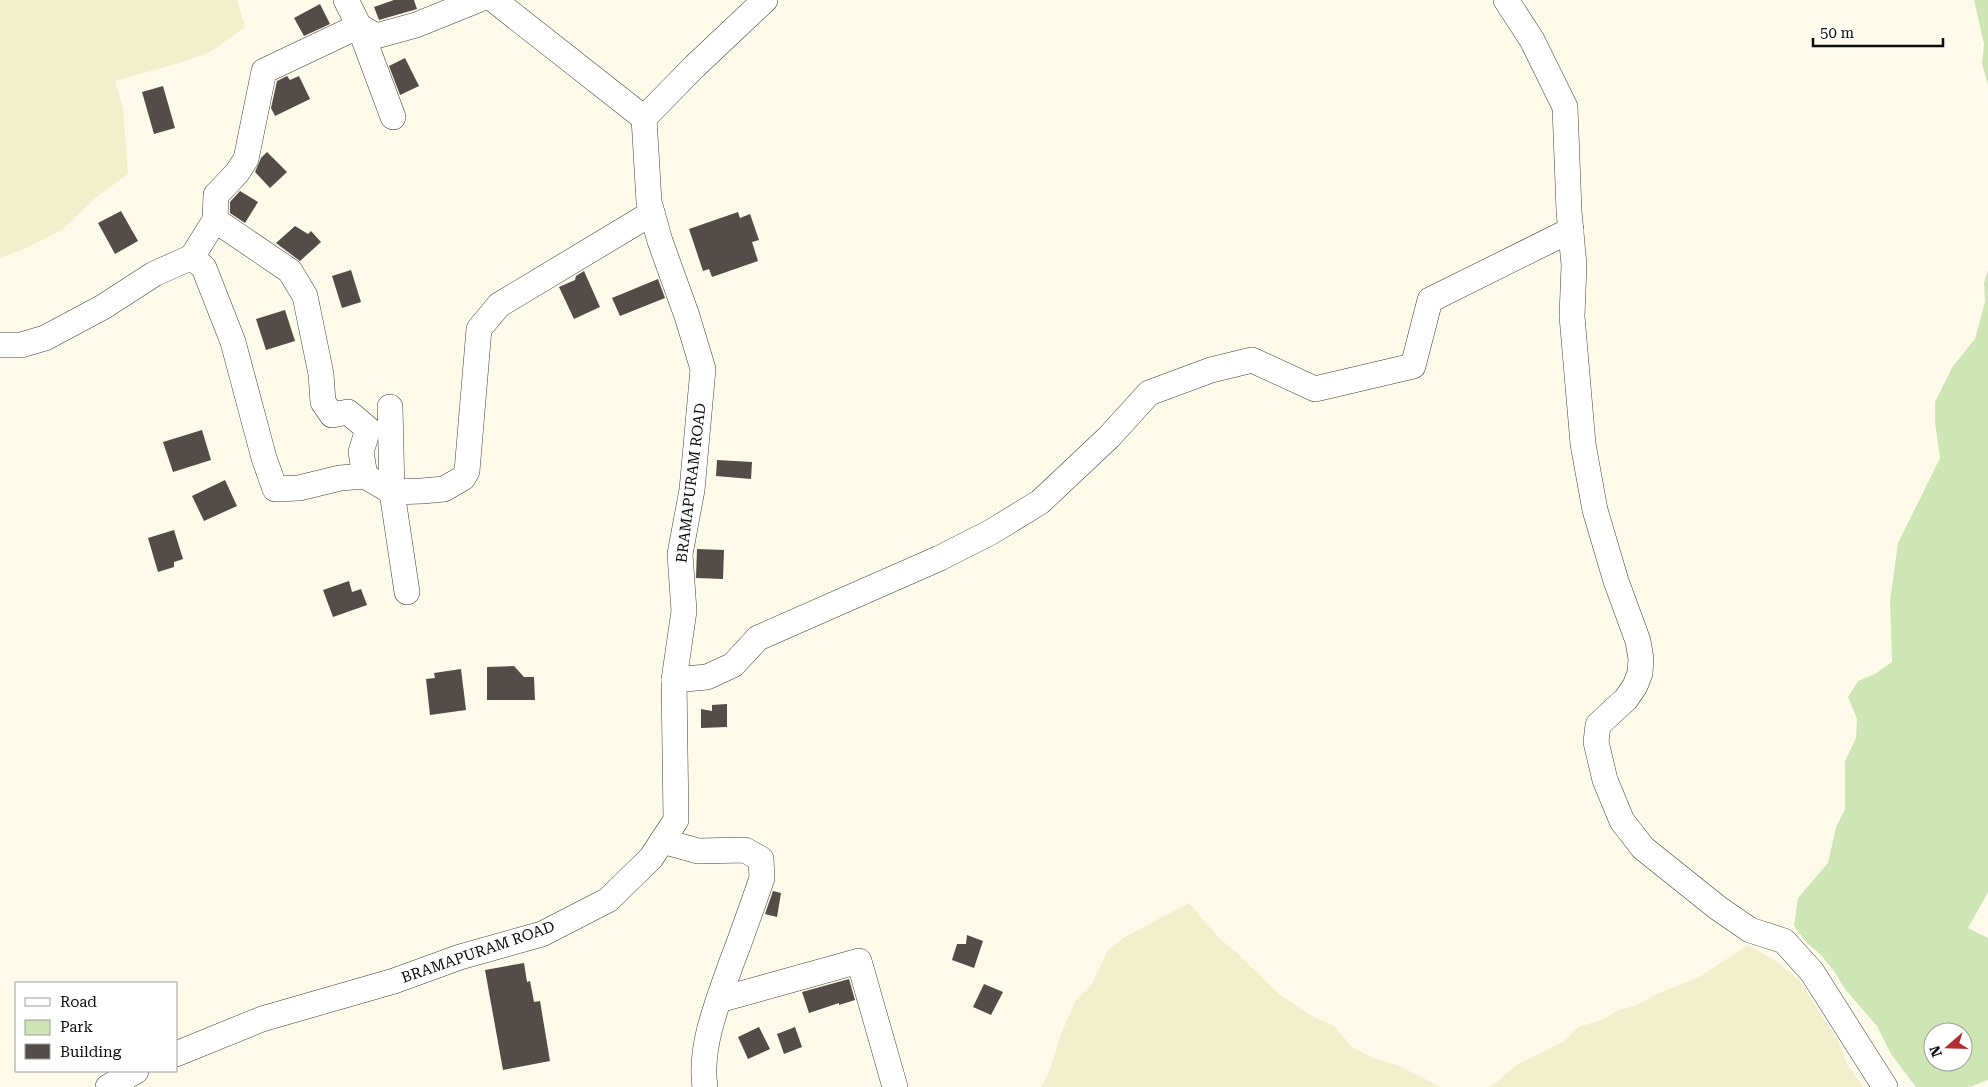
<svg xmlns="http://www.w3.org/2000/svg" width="1988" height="1087" font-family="'Roboto Serif',serif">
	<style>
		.farmland { fill: #f2efcc }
		.green { fill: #cee5b6; fill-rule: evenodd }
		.building { fill: #534c48 }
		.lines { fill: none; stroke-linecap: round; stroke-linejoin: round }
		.minor-casing { stroke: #3e3e3e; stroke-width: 26 }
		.minor { stroke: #fff; stroke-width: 25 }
		.labels { text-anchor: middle; stroke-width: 5; stroke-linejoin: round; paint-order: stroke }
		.street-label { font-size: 15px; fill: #0b0b0b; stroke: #fff }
	</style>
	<rect width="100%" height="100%" fill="#fefaea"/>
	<g class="farmland">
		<path d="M0,0H237L245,27L210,52L176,64L115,81L123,108L128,174L95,198L62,230L24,249L0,258Z"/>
		<path d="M1189,903L1220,939L1236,952L1280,995L1315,1018L1333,1025L1352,1047L1375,1059L1397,1065L1441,1087H1041L1050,1070L1061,1034L1076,1000L1092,984L1108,950L1123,938Z"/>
		<path d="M1748,945L1776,961L1799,980L1838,1041L1847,1064L1863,1087H1487L1497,1082L1516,1065L1563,1042L1578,1027L1602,1020L1619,1010L1637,1005L1655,995L1701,976Z"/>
	</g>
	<g class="green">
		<path d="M1974,0H1988V85L1982,64L1984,44Z"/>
		<path d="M1988,270V892L1968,928L1988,938V1080L1969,1087H1916L1891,1054L1877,1026L1845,989L1834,971L1820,954L1806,942L1794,926L1798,898L1828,863L1836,827L1845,809V761L1856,738L1857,719L1848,697L1858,681L1875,674L1892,662L1890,601L1898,543L1940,458L1935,422V402L1953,366L1975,339L1985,302L1984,283ZM1933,1032H1963V1062H1933Z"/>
	</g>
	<g class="building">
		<path d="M394,0H414L417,9L379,20L374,7Z"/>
		<path d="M320,4L330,24L304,36L294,18Z"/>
		<path d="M405,58L419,86L400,95L389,66Z"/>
		<path d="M287,76L290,80L299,76L310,99L275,116L271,108L277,81Z"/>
		<path d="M163,86L175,128L154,134L142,92Z"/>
		<path d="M267,152L287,172L270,188L255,172L261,158Z"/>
		<path d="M240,191L258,202L245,223L230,213V202Z"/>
		<path d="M121,211L138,241L115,254L98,223Z"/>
		<path d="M738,212L740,218L750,214L759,240L752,242L758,261L712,277L709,269L703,271L689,229Z"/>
		<path d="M295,226L308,234L311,231L321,242L300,261L276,243Z"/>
		<path d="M351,270L361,302L342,308L332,276Z"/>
		<path d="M584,271L600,307L574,319L559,287L575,280L576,276Z"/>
		<path d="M658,279L665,298L620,316L612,298Z"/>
		<path d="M285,310L295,341L266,350L256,319Z"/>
		<path d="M202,430L211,460L173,472L163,442Z"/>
		<path d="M717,460L752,462L751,479L716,476Z"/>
		<path d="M225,480L237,506L204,521L192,496Z"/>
		<path d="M174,530L183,559L174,562V567L158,572L148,538Z"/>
		<path d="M697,549L724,550L723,579L696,578Z"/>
		<path d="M349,581L352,592L361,589L367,605L333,617L323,590Z"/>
		<path d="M514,666L524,677H534L535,700H487V667Z"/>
		<path d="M461,669L466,710L430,715L426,679L435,678L434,673Z"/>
		<path d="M727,704V727L701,728V709L712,711V705Z"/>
		<path d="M773,891L781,893L777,917L765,914Z"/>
		<path d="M967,935L983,941L974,968L952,960L957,944H966Z"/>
		<path d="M524,963L527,982L530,981L534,1002L540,1001L550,1061L503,1070L485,970Z"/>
		<path d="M849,979L855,1000L839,1005V1003L809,1013L802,992Z"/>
		<path d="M984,984L1003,992L991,1015L973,1007Z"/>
		<path d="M759,1027L770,1049L748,1059L738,1037Z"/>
		<path d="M795,1027L802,1047L784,1054L777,1034Z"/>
	</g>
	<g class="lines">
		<defs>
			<g id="minor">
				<path d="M346,0L359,26L376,36L416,25L478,0"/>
				<path d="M494,0L644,118"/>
				<path d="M1506,0L1532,40L1565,107L1569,211L1574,265L1572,316L1583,444L1595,510L1616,581L1638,641L1641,659L1640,673L1635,686L1626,699L1598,725L1596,742L1605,780L1622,821L1643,848L1718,908L1750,930L1784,941L1812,972L1885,1087"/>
				<path d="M192,257L215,220"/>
				<path d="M0,345H21L45,338L103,307L154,274L192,257L204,268L233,342L264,458L275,489L299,488L340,478L365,476L361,452L368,429L348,412L332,415L323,402L321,374L305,296L290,271L215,220L216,195L237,173L246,159L264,71L359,26L393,117"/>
				<path d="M390,407L392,492L407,592"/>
				<path d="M365,476L392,492L422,491L444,489L463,478L467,471L479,329L499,305L652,213"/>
				<path d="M674,680L707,677L733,665L758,638L940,558L991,532L1040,502L1109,437L1149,393L1211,370L1252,360L1315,389L1413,366L1430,300L1571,230"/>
				<path d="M662,841L698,851L745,850L761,859L762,878C752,907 742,936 731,964C718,1002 699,1046 705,1087"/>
				<path d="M719,1000L859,961L895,1087"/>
				<path d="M176,1054L262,1019L394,981L460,957L542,934L608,900L651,858L676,820L674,680L684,611L680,554L692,490L703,369L687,316L660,241L649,202L644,118L695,66L765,0"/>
				<path d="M108,1087L136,1071"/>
			</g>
		</defs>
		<use href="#minor" class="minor-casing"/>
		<use href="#minor" class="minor"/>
	</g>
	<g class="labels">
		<g class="street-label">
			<text transform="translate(691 483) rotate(-83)" y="5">BRAMAPURAM ROAD</text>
			<text transform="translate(478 952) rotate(-19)" y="5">BRAMAPURAM ROAD</text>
		</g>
	</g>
	<rect x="15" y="982" width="162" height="90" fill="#ffffff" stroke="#9d9d9d"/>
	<rect x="25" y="998" width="25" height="8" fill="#ffffff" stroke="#9d9d9d"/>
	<text x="60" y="1007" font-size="15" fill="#0b0b0b">Road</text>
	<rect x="25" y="1020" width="25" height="15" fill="#cee5b6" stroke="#9d9d9d"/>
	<text x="60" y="1032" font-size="15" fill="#0b0b0b">Park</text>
	<rect x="25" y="1044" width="25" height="15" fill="#534c48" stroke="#9d9d9d"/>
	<text x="60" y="1057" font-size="15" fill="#0b0b0b">Building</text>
	<g transform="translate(1948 1047) rotate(250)"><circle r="24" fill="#ffffff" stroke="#9d9d9d"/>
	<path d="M0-4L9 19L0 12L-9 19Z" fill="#b22c30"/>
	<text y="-8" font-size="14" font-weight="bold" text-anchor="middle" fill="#0b0b0b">N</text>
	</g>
	<path d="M1813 38v8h130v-8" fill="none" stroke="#0b0b0b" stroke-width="2.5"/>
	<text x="1820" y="38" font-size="15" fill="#0b0b0b" stroke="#ffffff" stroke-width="4" paint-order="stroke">50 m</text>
</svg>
